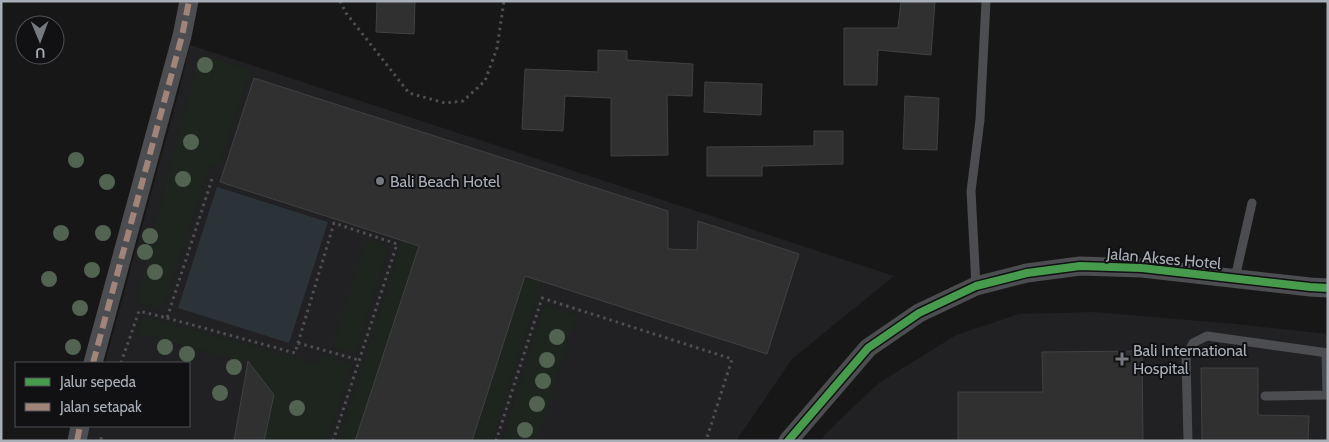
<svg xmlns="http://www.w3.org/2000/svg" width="1329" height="442" font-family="Cabin,sans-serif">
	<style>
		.built { fill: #212123 }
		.green { fill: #1e241e }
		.water { fill: #2b3338 }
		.building { fill: #303031; stroke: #3f4143 }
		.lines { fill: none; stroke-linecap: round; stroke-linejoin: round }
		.path { stroke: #4d4f51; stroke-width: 3; stroke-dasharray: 2.5 4; stroke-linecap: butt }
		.lane { stroke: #4c4d50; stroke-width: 9 }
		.street { stroke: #4c4d50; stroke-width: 19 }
		.quiet { stroke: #a18479; stroke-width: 6; stroke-dasharray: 12 6; stroke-linecap: butt }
		.cycleway-casing { stroke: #111113; stroke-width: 11 }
		.cycleway { stroke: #469c4c; stroke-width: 8 }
		.tree { fill: #526352 }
		.poi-dot { fill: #767a7f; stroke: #111113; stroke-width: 2 }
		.labels { text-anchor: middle; stroke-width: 4; stroke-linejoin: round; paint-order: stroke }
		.poi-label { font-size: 16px; fill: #a9afb7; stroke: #111113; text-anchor: start }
		.street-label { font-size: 16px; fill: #a9afb7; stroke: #111113 }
	</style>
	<rect width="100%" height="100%" fill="#171717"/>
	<g class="built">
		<path d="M190,45L894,276L792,359L736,441H83L87,426H189V363H105L180,87Z"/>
		<path d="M1095,312L1235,324L1328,334V441H821L825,434L879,383L956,335L1019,314Z"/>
	</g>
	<g class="green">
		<path d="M199,54L250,70L219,166L210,164L162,309L136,302Z"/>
		<path d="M367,239L389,246L355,354L332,347Z"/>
		<path d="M402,240L419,246L355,441H339Z"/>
		<path d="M525,276L542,281L492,441H472Z"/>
		<path d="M544,305L577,315L537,441H502Z"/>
		<path d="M142,316L319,364L323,354L352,364L327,441H264L270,408L251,364L138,333Z"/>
	</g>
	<path class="water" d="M217,187L328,222L289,343L178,308Z"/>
	<g class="building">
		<path d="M377,1H415L414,34L376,32Z"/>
		<path d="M901,1H935L931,55L878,50L877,85H844V28H898Z"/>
		<path d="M598,50L627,51V60L693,64L692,96L667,95L668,155L611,156V98L565,96L563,131L522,129L525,69L598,72Z"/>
		<path d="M254,78L668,211V249L697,250L698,221L799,254L767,354L525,276L472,441H355L419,246L220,182Z"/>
		<path d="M705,82L762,84L761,115L704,112Z"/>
		<path d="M905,96L939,98L937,150L903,149Z"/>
		<path d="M814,131H843V164L762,166V176H707V147L814,146Z"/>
		<path d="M1142,351L1143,441H958V392H1043L1042,352Z"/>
		<path d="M248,361L274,395L264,441H234Z"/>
		<path d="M1201,368H1258V415L1309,416L1308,441H1202Z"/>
	</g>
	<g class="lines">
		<g class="path">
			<path d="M340,1L346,13L409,93L445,103L463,101L485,81L497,48L504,1"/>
			<path d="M167,318L295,353L334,223L397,244L333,441"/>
			<path d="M298,343L359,360"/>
			<path d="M121,363L139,311L167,318L213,176"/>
			<path d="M100,438L106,441"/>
			<path d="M496,441L542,298L732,359L706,441"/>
		</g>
		<g class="lane">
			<path d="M1235,278L1252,203"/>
			<path d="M976,286L971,191L980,120L986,1"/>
			<path d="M1265,396L1327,395L1326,353"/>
			<path d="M1188,441L1186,358L1193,343L1207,336L1328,353"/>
		</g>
		<g class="street">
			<path d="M93,363L182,36L189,1"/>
			<path d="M77,441L80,426"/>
			<path d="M788,441L868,348L919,313L976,286L1027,273L1080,266L1142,268L1310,287L1328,288"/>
		</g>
		<g class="quiet">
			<path d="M93,363L182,36L189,1"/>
			<path d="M77,441L80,426"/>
		</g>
		<defs>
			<path id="cycleway" d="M788,441L868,348L919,313L976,286L1027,273L1080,266L1142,268L1310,287L1328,288"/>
		</defs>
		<use href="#cycleway" class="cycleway-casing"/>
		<use href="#cycleway" class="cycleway"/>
	</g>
	<g class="tree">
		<circle cx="205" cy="65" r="8"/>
		<circle cx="191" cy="142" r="8"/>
		<circle cx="76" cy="160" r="8"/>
		<circle cx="183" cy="179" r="8"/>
		<circle cx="107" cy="182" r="8"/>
		<circle cx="61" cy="233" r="8"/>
		<circle cx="103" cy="233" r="8"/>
		<circle cx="150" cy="236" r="8"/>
		<circle cx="145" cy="252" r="8"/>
		<circle cx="92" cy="270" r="8"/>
		<circle cx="155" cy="272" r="8"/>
		<circle cx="49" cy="279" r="8"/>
		<circle cx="80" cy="308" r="8"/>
		<circle cx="557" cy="337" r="8"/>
		<circle cx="73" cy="347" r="8"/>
		<circle cx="165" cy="347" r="8"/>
		<circle cx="187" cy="354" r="8"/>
		<circle cx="547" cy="360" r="8"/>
		<circle cx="234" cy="367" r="8"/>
		<circle cx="543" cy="381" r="8"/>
		<circle cx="220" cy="393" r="8"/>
		<circle cx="537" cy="404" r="8"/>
		<circle cx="297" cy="408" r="8"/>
		<circle cx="525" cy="430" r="8"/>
	</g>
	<g class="poi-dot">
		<circle cx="380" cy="181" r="5"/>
		<path d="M1119.5 351.5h5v5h5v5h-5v5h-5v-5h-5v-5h5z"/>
	</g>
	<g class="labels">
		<g class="poi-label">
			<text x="390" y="187">Bali Beach Hotel</text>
			<text x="1133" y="356">Bali International<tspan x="1133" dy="18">Hospital</tspan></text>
		</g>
		<g class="street-label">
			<text transform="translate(1164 258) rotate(5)" y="6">Jalan Akses Hotel</text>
		</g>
	</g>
	<rect width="1329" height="442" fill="none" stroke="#a9afb7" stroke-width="5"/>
	<rect x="15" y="362" width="175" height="65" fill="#111113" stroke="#4e5055"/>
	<rect x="25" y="378" width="25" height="8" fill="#469c4c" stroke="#4e5055"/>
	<text x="60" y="387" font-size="15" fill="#a9afb7">Jalur sepeda</text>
	<rect x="25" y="403" width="25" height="8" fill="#a18479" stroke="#4e5055"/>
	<text x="60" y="412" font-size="15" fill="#a9afb7">Jalan setapak</text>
	<g transform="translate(40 40) rotate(179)"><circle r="24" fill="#111113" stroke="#4e5055"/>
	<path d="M0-4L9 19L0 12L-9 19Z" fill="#767a7f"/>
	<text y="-8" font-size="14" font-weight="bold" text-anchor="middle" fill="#a9afb7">U</text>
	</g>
</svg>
